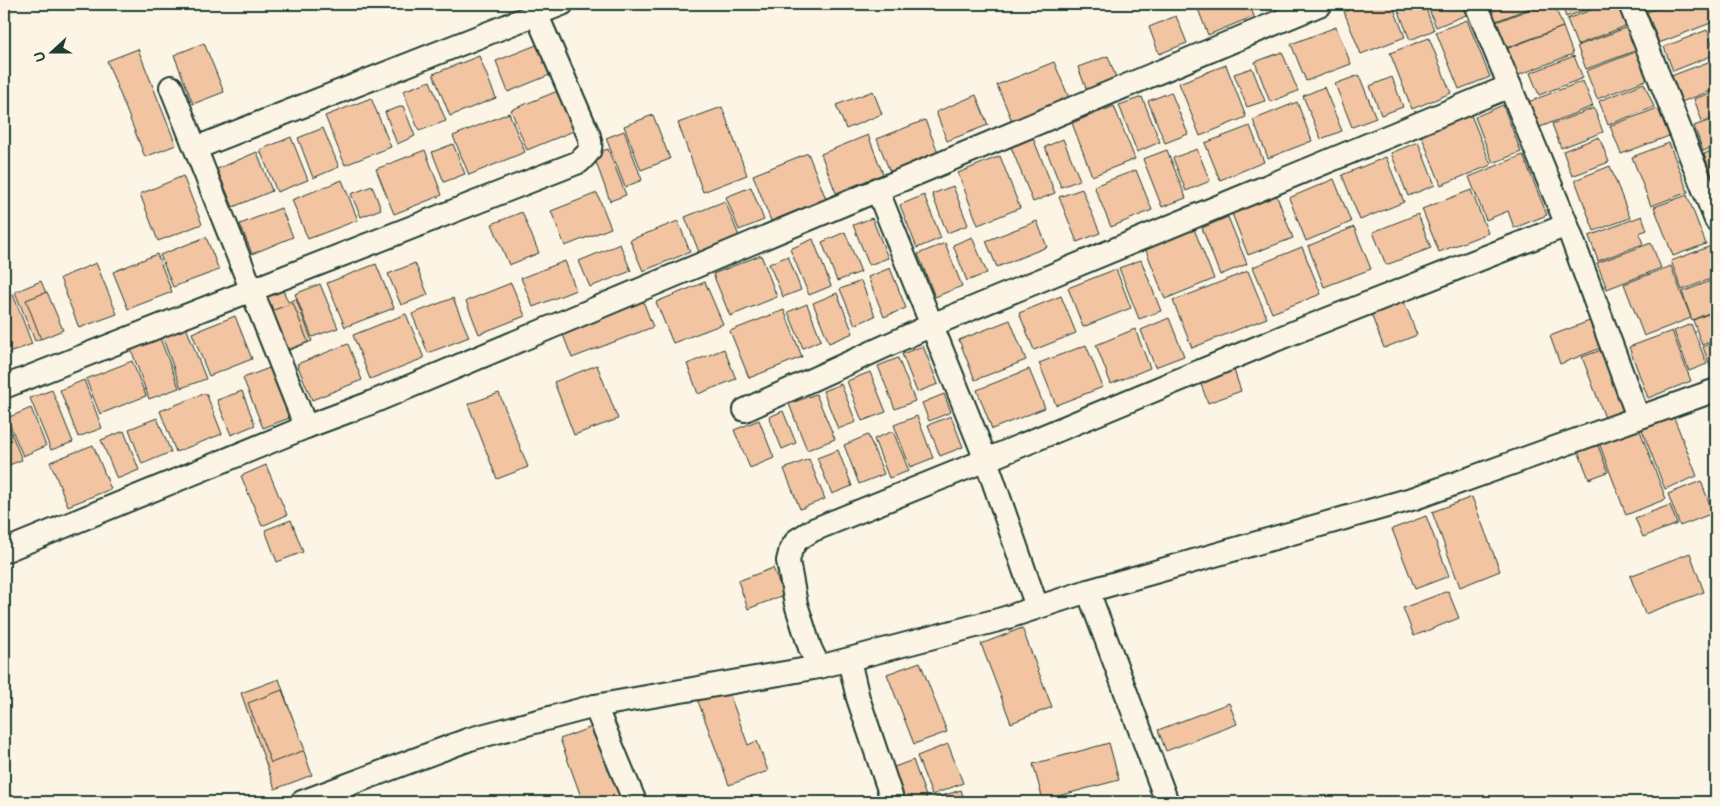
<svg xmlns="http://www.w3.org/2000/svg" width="1720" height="806" font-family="'Balsamiq Sans',sans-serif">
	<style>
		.building { fill: #f2c4a2; stroke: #1f3d34 }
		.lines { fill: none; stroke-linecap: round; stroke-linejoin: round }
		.minor-casing { stroke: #1f3d34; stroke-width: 26 }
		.minor { stroke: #fcf5e5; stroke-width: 22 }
	</style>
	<rect width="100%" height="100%" fill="#fcf5e5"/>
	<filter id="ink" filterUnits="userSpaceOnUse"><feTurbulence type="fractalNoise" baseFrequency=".02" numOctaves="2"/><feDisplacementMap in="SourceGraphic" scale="10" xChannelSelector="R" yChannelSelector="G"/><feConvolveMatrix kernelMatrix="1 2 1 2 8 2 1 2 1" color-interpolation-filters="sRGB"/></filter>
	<g filter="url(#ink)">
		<g class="building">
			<path d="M1211,4H1249L1254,16L1208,35L1198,9Z"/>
			<path d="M1364,4H1392L1405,37L1361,54L1344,12Z"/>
			<path d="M1396,4H1424L1434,30L1410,40Z"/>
			<path d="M1427,4H1461L1466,15L1436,27Z"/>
			<path d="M1489,4H1540L1496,21Z"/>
			<path d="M1544,4H1554L1563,27L1506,48L1496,22Z"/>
			<path d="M1561,4H1602L1566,17Z"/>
			<path d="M1607,4H1623L1631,24L1577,45L1567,19Z"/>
			<path d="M1668,4H1716V21L1659,43L1647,12Z"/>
			<path d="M1176,16L1187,43L1159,54L1149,27Z"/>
			<path d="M1467,20L1490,77L1459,89L1436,32Z"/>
			<path d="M1631,26L1640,49L1586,69L1577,46Z"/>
			<path d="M1336,27L1351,64L1306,81L1291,44Z"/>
			<path d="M1563,27L1573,54L1516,76L1506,49Z"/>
			<path d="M1707,30L1716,54L1673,71L1664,47Z"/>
			<path d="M1429,38L1451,93L1412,109L1390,53Z"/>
			<path d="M204,43L224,92L193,104L174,55Z"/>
			<path d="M539,44L552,74L508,92L496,61Z"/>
			<path d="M138,49L176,145L145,157L107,61Z"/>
			<path d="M1641,50L1651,78L1597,99L1586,71Z"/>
			<path d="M1282,52L1298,91L1270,102L1255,62Z"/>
			<path d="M479,56L496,98L450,116L433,74Z"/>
			<path d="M1108,56L1117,80L1087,91L1078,67Z"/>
			<path d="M1574,56L1583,78L1539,95L1530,73Z"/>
			<path d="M1716,59V89L1681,102L1671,76Z"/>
			<path d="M1054,62L1069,98L1012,121L997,85Z"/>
			<path d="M1226,65L1246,117L1200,136L1179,83Z"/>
			<path d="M1252,68L1265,101L1247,107L1234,74Z"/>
			<path d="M1359,75L1376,118L1352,127L1335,84Z"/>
			<path d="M1392,77L1403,107L1381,115L1370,86Z"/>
			<path d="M430,81L446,121L419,131L403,91Z"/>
			<path d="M1583,81L1593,106L1538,128L1528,102Z"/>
			<path d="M1644,83L1654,107L1608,125L1599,101Z"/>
			<path d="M1324,87L1342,131L1321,139L1303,96Z"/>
			<path d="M565,88L581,128L527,150L511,110Z"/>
			<path d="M873,91L882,114L846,129L836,105Z"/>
			<path d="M1716,91V116L1702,121L1694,99Z"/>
			<path d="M1171,92L1188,134L1165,143L1148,101Z"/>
			<path d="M976,95L988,125L947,141L936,112Z"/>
			<path d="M1142,97L1160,142L1137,152L1119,105Z"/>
			<path d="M371,98L391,147L345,165L325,116Z"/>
			<path d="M1297,102L1312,141L1268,158L1253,120Z"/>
			<path d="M1503,105L1521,152L1493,163L1475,117Z"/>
			<path d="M403,106L415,136L397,144L385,112Z"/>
			<path d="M1114,106L1135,159L1092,176L1072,123Z"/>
			<path d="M722,107L747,175L703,192L678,123Z"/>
			<path d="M1594,108L1603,132L1561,148L1552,124Z"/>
			<path d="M1658,108L1669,136L1621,154L1610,126Z"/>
			<path d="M509,113L525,152L469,175L453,136Z"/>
			<path d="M653,115L670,159L641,170L624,126Z"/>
			<path d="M1471,115L1491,165L1441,185L1421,135Z"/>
			<path d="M1716,118V146L1703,151L1694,126Z"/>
			<path d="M925,120L938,152L890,172L877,139Z"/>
			<path d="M1250,126L1264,162L1220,180L1205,143Z"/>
			<path d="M323,128L339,167L313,178L298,138Z"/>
			<path d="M624,131L642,180L625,187L606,138Z"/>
			<path d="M868,135L883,174L836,193L821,154Z"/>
			<path d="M291,137L308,180L277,192L260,150Z"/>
			<path d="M1599,137L1609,162L1572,176L1563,151Z"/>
			<path d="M1033,138L1055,193L1033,202L1011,147Z"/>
			<path d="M1063,139L1080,180L1061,187L1045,147Z"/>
			<path d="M1418,142L1435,185L1408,196L1391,153Z"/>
			<path d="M1669,143L1688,192L1651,206L1632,157Z"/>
			<path d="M453,144L465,174L444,182L432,152Z"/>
			<path d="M608,149L626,195L610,201L593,154Z"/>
			<path d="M1197,149L1210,181L1186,191L1173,158Z"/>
			<path d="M1716,149V174L1712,176L1704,154Z"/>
			<path d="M425,150L442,195L394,214L376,169Z"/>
			<path d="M1167,150L1186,198L1162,207L1143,159Z"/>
			<path d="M257,152L272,191L233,207L217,169Z"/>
			<path d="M808,153L826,199L771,221L753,175Z"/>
			<path d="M1523,155L1547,215L1514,228L1508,211L1486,220L1469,177Z"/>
			<path d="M1000,156L1020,208L978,225L958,173Z"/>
			<path d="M1386,157L1404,202L1360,220L1342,175Z"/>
			<path d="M1610,166L1630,218L1594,231L1575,180Z"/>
			<path d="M1136,170L1152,210L1111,227L1094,186Z"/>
			<path d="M183,176L202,224L158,241L140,194Z"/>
			<path d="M1334,179L1351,222L1306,241L1289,198Z"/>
			<path d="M342,180L358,220L308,239L292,200Z"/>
			<path d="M372,186L381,209L361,217L351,194Z"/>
			<path d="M953,186L968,225L947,233L932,194Z"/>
			<path d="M751,187L764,220L739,230L726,197Z"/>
			<path d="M1082,189L1100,233L1077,242L1059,197Z"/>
			<path d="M1471,190L1488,233L1439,252L1422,209Z"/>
			<path d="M597,193L611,228L565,246L551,211Z"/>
			<path d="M1276,194L1293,238L1248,255L1231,211Z"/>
			<path d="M924,195L941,238L917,248L900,205Z"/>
			<path d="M1687,195L1706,244L1673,256L1654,207Z"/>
			<path d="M725,201L739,236L699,252L685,217Z"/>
			<path d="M281,208L293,237L252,254L240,224Z"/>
			<path d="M522,212L539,253L509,265L492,224Z"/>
			<path d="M1418,214L1431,248L1386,265L1373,232Z"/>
			<path d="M1642,216L1647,230L1639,233L1643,244L1598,261L1589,236Z"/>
			<path d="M1228,217L1247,264L1220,275L1202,228Z"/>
			<path d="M872,218L888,258L869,265L853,225Z"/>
			<path d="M678,221L690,252L643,271L630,240Z"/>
			<path d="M1037,221L1047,247L997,267L986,241Z"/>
			<path d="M1354,227L1371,269L1324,287L1308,246Z"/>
			<path d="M1194,229L1214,279L1165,299L1145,248Z"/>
			<path d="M845,232L861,272L837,281L822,242Z"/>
			<path d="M206,237L219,270L173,287L160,255Z"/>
			<path d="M972,237L987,273L967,281L953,245Z"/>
			<path d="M813,239L831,286L809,295L790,249Z"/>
			<path d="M945,243L962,286L935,297L918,254Z"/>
			<path d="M1651,243L1661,268L1607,289L1597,263Z"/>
			<path d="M620,244L631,271L590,287L579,261Z"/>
			<path d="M1711,246L1716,260V277L1682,290L1671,261Z"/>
			<path d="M1302,247L1321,294L1272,313L1253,267Z"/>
			<path d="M157,254L172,292L128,309L113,272Z"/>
			<path d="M761,255L777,297L730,316L713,274Z"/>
			<path d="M788,256L801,290L783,297L769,264Z"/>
			<path d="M1141,260L1161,311L1139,319L1119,268Z"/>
			<path d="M565,261L576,290L533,307L521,278Z"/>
			<path d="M96,263L117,314L79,328L60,278Z"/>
			<path d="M415,263L428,295L401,305L388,274Z"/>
			<path d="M376,264L394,308L345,327L327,283Z"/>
			<path d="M1671,266L1691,318L1644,336L1624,284Z"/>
			<path d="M890,268L906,308L884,317L868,277Z"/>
			<path d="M1116,269L1131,308L1083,327L1068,288Z"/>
			<path d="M1248,271L1267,318L1192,348L1173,301Z"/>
			<path d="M1716,279V310L1692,320L1682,292Z"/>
			<path d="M41,281L61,330L35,341L15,292Z"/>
			<path d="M861,281L875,316L855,325L840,289Z"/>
			<path d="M705,282L723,324L673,343L656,302Z"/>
			<path d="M511,283L525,316L479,334L466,301Z"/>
			<path d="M320,284L338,328L312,337L295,294Z"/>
			<path d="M281,285L288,302L296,299L312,341L280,354L257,295Z"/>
			<path d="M47,292L63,330L41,339L26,300Z"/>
			<path d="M837,293L853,333L829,343L813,303Z"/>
			<path d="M13,294L32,344L4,355V298Z"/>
			<path d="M1061,296L1076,333L1034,350L1019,313Z"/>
			<path d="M453,298L469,337L428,353L412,314Z"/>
			<path d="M643,301L653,327L572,358L562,332Z"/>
			<path d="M1404,301L1417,335L1384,348L1371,314Z"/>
			<path d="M293,303L308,342L287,350L271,311Z"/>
			<path d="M807,304L821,340L803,348L788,312Z"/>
			<path d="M784,310L802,357L749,378L730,331Z"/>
			<path d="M1716,311V340L1702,345L1693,320Z"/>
			<path d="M406,314L424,358L370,379L353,335Z"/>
			<path d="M235,316L252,359L209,376L192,333Z"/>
			<path d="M1169,318L1184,356L1155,367L1141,330Z"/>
			<path d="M1010,320L1026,360L975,380L959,340Z"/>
			<path d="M1592,320L1603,347L1560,364L1550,336Z"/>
			<path d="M1691,324L1707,364L1689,371L1674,331Z"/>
			<path d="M186,327L206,379L181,388L162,336Z"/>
			<path d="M1135,329L1150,368L1111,384L1096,345Z"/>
			<path d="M1672,331L1691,381L1648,398L1629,347Z"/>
			<path d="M160,338L179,388L149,399L131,349Z"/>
			<path d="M1716,341V373L1713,374L1703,347Z"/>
			<path d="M348,344L362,380L312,400L297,364Z"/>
			<path d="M1086,345L1103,387L1056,405L1039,363Z"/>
			<path d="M923,346L938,384L917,392L902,354Z"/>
			<path d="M724,349L736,379L698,394L687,364Z"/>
			<path d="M1604,349L1627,409L1605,418L1582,357Z"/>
			<path d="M898,358L915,401L895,409L878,366Z"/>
			<path d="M132,361L146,396L100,414L86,379Z"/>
			<path d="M597,365L618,419L574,435L554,382Z"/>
			<path d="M272,367L292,417L263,428L243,378Z"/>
			<path d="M1233,367L1241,391L1208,403L1199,379Z"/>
			<path d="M1029,369L1045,408L992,429L977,390Z"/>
			<path d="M870,372L886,412L862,421L847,381Z"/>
			<path d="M84,380L102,428L78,437L60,390Z"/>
			<path d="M841,384L856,422L838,429L823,391Z"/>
			<path d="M52,390L73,442L51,450L30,398Z"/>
			<path d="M242,391L255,425L231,435L217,400Z"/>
			<path d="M206,393L222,434L176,452L160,411Z"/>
			<path d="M499,393L528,467L497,479L468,404Z"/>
			<path d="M816,394L835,439L807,450L789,404Z"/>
			<path d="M944,394L951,412L929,421L922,403Z"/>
			<path d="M31,408L46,446L23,456L7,418Z"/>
			<path d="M783,411L796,443L782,449L769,417Z"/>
			<path d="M4,415L22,460L4,467Z"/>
			<path d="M1673,415L1697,476L1665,489L1641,427Z"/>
			<path d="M917,416L933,458L910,467L894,425Z"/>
			<path d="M951,416L963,447L940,456L928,425Z"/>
			<path d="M157,418L171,452L142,464L129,429Z"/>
			<path d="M759,420L774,458L750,468L734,430Z"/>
			<path d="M1639,428L1666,499L1626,515L1599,443Z"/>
			<path d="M124,431L139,470L117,479L101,440Z"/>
			<path d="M893,431L909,471L889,478L874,439Z"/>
			<path d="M868,435L884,474L859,484L844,445Z"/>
			<path d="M1597,443L1608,472L1589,479L1578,451Z"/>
			<path d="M93,445L111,489L68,506L50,462Z"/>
			<path d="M838,450L852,486L832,494L817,458Z"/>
			<path d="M809,459L825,499L800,509L784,469Z"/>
			<path d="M266,465L287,515L262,526L241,476Z"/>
			<path d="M1701,481L1713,513L1680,526L1668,494Z"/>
			<path d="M1472,497L1500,571L1460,587L1432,512Z"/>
			<path d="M1670,505L1677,524L1643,537L1635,518Z"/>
			<path d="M1426,516L1449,576L1415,589L1392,529Z"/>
			<path d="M291,520L303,552L277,562L265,530Z"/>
			<path d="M1690,553L1704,592L1645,614L1630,576Z"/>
			<path d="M773,568L784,595L748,609L738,581Z"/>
			<path d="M1448,591L1459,618L1414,636L1403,608Z"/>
			<path d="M1022,628L1052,707L1011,723L981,644Z"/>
			<path d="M920,662L947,732L914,744L887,674Z"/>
			<path d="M279,679L312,775L275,789L241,693Z"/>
			<path d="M282,690L305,750L271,763L248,703Z"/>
			<path d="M728,690L748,745L757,741L768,771L729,785L698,701Z"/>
			<path d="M1229,703L1237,724L1166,751L1158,730Z"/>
			<path d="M597,725L624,800L619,802H583L560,739Z"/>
			<path d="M1109,743L1119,780L1043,800L1033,764Z"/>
			<path d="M948,744L963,783L932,795L917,756Z"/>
			<path d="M913,760L927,799L918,802H902L889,769Z"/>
			<path d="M961,790L965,802H923Z"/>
		</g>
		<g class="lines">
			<defs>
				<g id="minor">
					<path d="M1476,4L1567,225L1638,417"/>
					<path d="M1630,4L1716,220"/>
					<path d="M171,87L306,427"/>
					<path d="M196,148L562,4"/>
					<path d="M877,189L986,460L1037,607"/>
					<path d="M4,387L579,162C589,152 593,151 589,136L536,13"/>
					<path d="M745,410L932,325L1510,86"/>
					<path d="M4,551L306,427L368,404L1321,4"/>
					<path d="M1088,591L1167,802"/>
					<path d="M849,660L858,698L893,802"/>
					<path d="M819,667L810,648L796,604L788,561L791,549L797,540L813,530L986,460L1285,336L1567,225"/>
					<path d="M595,706L635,802"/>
					<path d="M302,802L470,739L595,706L819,667L1002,619L1088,591L1415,498L1716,390"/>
				</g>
			</defs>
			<use href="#minor" class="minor-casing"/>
			<use href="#minor" class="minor"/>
		</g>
	</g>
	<rect width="1720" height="806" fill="none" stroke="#fcf5e5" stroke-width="20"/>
	<rect x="10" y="10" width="1700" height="786" fill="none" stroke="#1f3d34" stroke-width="2" filter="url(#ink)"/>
	<g transform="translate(52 52) rotate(249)" stroke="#fcf5e5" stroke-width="4" paint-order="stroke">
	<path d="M0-4L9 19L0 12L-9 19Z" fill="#1f3d34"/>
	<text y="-8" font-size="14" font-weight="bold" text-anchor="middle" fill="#1f3d34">U</text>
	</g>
</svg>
